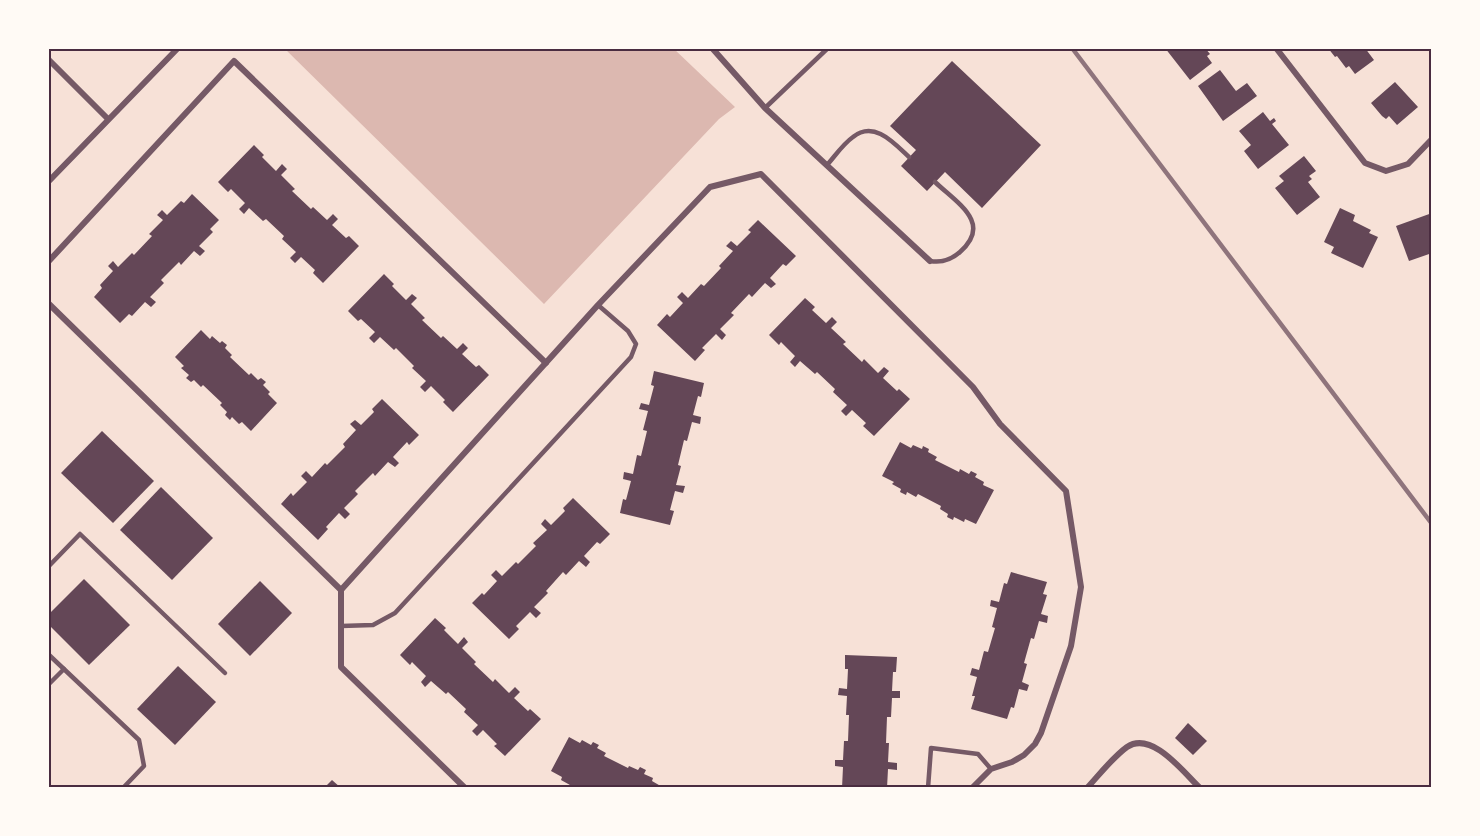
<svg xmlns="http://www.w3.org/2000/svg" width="1480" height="836" font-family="'Public Sans',sans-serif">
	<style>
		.water { fill: #dcb8b0 }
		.building { fill: #644757 }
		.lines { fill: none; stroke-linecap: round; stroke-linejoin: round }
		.service { stroke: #755966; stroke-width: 4.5 }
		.minor { stroke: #755966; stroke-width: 6 }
		.rail { stroke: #8f747c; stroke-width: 4.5 }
		.neatline { fill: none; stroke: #4a2c40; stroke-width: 2 }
	</style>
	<rect width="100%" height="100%" fill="#f7e1d7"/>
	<path class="water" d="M284,48H673L735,107L719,119L544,304Z"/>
	<g class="building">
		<path d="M1165,48H1201L1202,50L1205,48L1210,54L1207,56L1212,63L1190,80Z"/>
		<path d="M1328,48H1365L1374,60L1355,74L1349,66L1346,68L1337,56L1335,57Z"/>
		<path d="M952,61L1041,145L982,208L945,172L927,191L901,166L916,150L890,126Z"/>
		<path d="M1220,70L1236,91L1247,83L1257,96L1223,121L1198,86Z"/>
		<path d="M1395,82L1418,107L1397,125L1389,116L1386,119L1382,116L1371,103Z"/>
		<path d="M1263,112L1270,121L1274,118L1276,121L1272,124L1289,145L1258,169L1244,151L1251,145L1239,131Z"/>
		<path d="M254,145L264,155L262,157L276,171L282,164L287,169L281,175L295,189L292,191L311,209L313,207L327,220L333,214L338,219L332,225L346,238L349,236L359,246L323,283L313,273L315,270L301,257L295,263L290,258L296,252L282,239L284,236L266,219L263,221L249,208L244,214L239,209L245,203L231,189L228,192L218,182Z"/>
		<path d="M1304,156L1316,171L1309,176L1312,179L1308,182L1320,197L1297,215L1275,188L1284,181L1279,176Z"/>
		<path d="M192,194L219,220L210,229L213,232L199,246L205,251L200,256L194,251L181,265L179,262L161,280L164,283L150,297L156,302L151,307L145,302L132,316L129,314L120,323L94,297L102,288L100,285L113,271L108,266L113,261L118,267L132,253L134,255L152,236L149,234L163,220L157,215L162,210L167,215L181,201L184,203Z"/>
		<path d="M1340,208L1355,215L1353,221L1371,230L1369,233L1378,237L1363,268L1331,253L1334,247L1324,242Z"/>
		<path d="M1432,213V253L1409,261L1396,226Z"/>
		<path d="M758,220L796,256L786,266L783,264L770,278L776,284L771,288L765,283L752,297L749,294L731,313L734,315L720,329L726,335L722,340L716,334L702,348L705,350L695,361L657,325L667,314L670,317L683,303L677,297L682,292L688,298L701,284L704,286L721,268L719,266L733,251L726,246L731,241L737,246L751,232L748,230Z"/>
		<path d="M384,274L394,284L392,286L406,300L412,294L417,298L411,304L425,318L422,320L441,338L443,336L457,349L463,343L468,348L462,354L476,367L479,365L489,375L453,412L443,402L445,400L431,386L425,392L420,387L426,381L412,368L414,366L396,348L394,350L380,337L374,343L369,338L375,332L361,319L358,321L348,311Z"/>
		<path d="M805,298L815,307L812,310L826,323L832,317L837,322L831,328L846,342L843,344L862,362L864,359L878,373L884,367L889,371L883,378L897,391L899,389L910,399L874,436L863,426L866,423L852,410L846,416L841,411L847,405L833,392L835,389L817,372L815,374L800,361L795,367L790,362L795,356L781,342L779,345L769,335Z"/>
		<path d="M201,330L210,339L212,336L220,343L222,341L227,345L225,348L232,355L230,357L249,375L251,373L258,380L261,378L266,382L263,385L270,392L268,394L277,403L251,431L242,422L239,424L232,417L230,420L225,415L227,412L220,405L222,403L203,385L201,387L194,380L191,382L186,378L189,375L181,368L184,366L175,357Z"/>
		<path d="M654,371L704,383L701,397L698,396L693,415L701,417L700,424L692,422L687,441L684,440L678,465L681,466L676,485L685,486L683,493L675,491L670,510L674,511L670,525L620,513L623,499L626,500L631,481L623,479L624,472L633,474L637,455L641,456L647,431L643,430L648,411L639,409L641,403L649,405L654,386L651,385Z"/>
		<path d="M382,399L419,435L409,445L407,442L393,457L399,463L395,467L388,462L375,476L373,473L355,491L358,494L344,508L350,514L345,519L339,513L326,527L328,529L318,540L281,504L291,493L293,496L307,482L301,476L306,471L312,477L325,463L327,465L345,447L343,444L356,430L350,424L355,420L361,425L374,412L372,409Z"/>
		<path d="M102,431L154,481L113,523L61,473Z"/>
		<path d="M900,442L911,448L913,445L922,449L923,446L929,449L928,452L937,457L935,460L959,472L960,469L969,474L971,471L977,474L975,477L984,482L983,485L994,490L976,524L965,519L964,522L954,517L953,520L947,517L948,514L940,509L941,506L918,494L916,497L907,492L906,495L900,492L901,489L892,484L894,482L882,476Z"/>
		<path d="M161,487L213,538L172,580L120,530Z"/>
		<path d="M573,498L610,534L600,544L597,542L584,556L590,562L586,567L579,561L566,575L563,572L546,591L548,593L534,607L541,613L536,618L530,612L516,626L519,629L509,639L472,603L482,593L484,595L497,581L491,575L496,570L502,576L516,562L518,564L536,546L533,543L547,530L541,524L545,519L551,525L565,511L563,508Z"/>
		<path d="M1011,572L1047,582L1043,594L1047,595L1041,614L1048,616L1047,623L1039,621L1034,639L1031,638L1024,663L1027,664L1022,682L1029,685L1027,691L1019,689L1014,708L1011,707L1007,719L971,709L975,696H972L977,677L970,675L972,668L979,670L984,651L988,652L995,628L992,627L997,608L990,606L991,600L999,602L1004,583L1007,584Z"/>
		<path d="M84,579L130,625L89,665L48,624V615Z"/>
		<path d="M260,581L292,613L250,656L218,624Z"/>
		<path d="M435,618L446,628L444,630L458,644L464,637L468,642L462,648L476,662L474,664L493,682L495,679L509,693L515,687L520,692L514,698L528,711L530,709L541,719L505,756L494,746L497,744L483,730L477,736L472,731L478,725L464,712L466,709L448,692L446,694L431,681L425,687L421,682L426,676L412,662L410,665L400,655Z"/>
		<path d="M845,655L897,657L896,672H893L892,691H900V698H892L891,717H887L886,743H889L888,762L897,763V770L888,769L887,788H842L843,767L835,766V760H843L844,741H848L849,715H846L847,696L838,695L839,688L847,689L848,669H845Z"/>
		<path d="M178,666L216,702L175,745L137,709Z"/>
		<path d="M1188,723L1207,741L1193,755L1175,738Z"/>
		<path d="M569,737L580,743L582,740L591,745L593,742L599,745L597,748L606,753L604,756L628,768L629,766L638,770L640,767L646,770L644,774L653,778L652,781L664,788H568L570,785L561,780L562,777L551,771Z"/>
		<path d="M332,780L341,788H324Z"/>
	</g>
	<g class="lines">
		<g class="service">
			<path d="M765,108L828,48"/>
			<path d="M827,165C835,156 843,144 853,137C874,120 894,143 909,157"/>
			<path d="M930,261C941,263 951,260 960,252C993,223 957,203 935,182"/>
			<path d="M48,567L80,534L225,673"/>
			<path d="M341,626L373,625L395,613L631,357L636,344L628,331L598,305"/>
			<path d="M48,654L139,740L144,766L123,788"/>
			<path d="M48,685L64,669"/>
			<path d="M928,788L931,748L978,754L991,769"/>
		</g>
		<g class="minor">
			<path d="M712,48L765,108L930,261"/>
			<path d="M1276,48L1365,163L1386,171L1408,164L1432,139"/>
			<path d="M48,59L108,119"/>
			<path d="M48,182L178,48"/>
			<path d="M48,262L234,61L546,363"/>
			<path d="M48,303L341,590"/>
			<path d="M465,788L341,667V590L598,305L710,187L761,174L973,387L1000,424L1066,491L1081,587L1071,646L1041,733L1035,744L1024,755L1012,762L991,769L972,788"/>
			<path d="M1087,788C1099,775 1113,757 1127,747C1152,730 1184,773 1200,788"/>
		</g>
		<path class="rail" d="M1072,48L1432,524"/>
	</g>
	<rect width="1480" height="836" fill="none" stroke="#fffaf5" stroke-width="99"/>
	<rect x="50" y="50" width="1380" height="736" class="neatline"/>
</svg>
